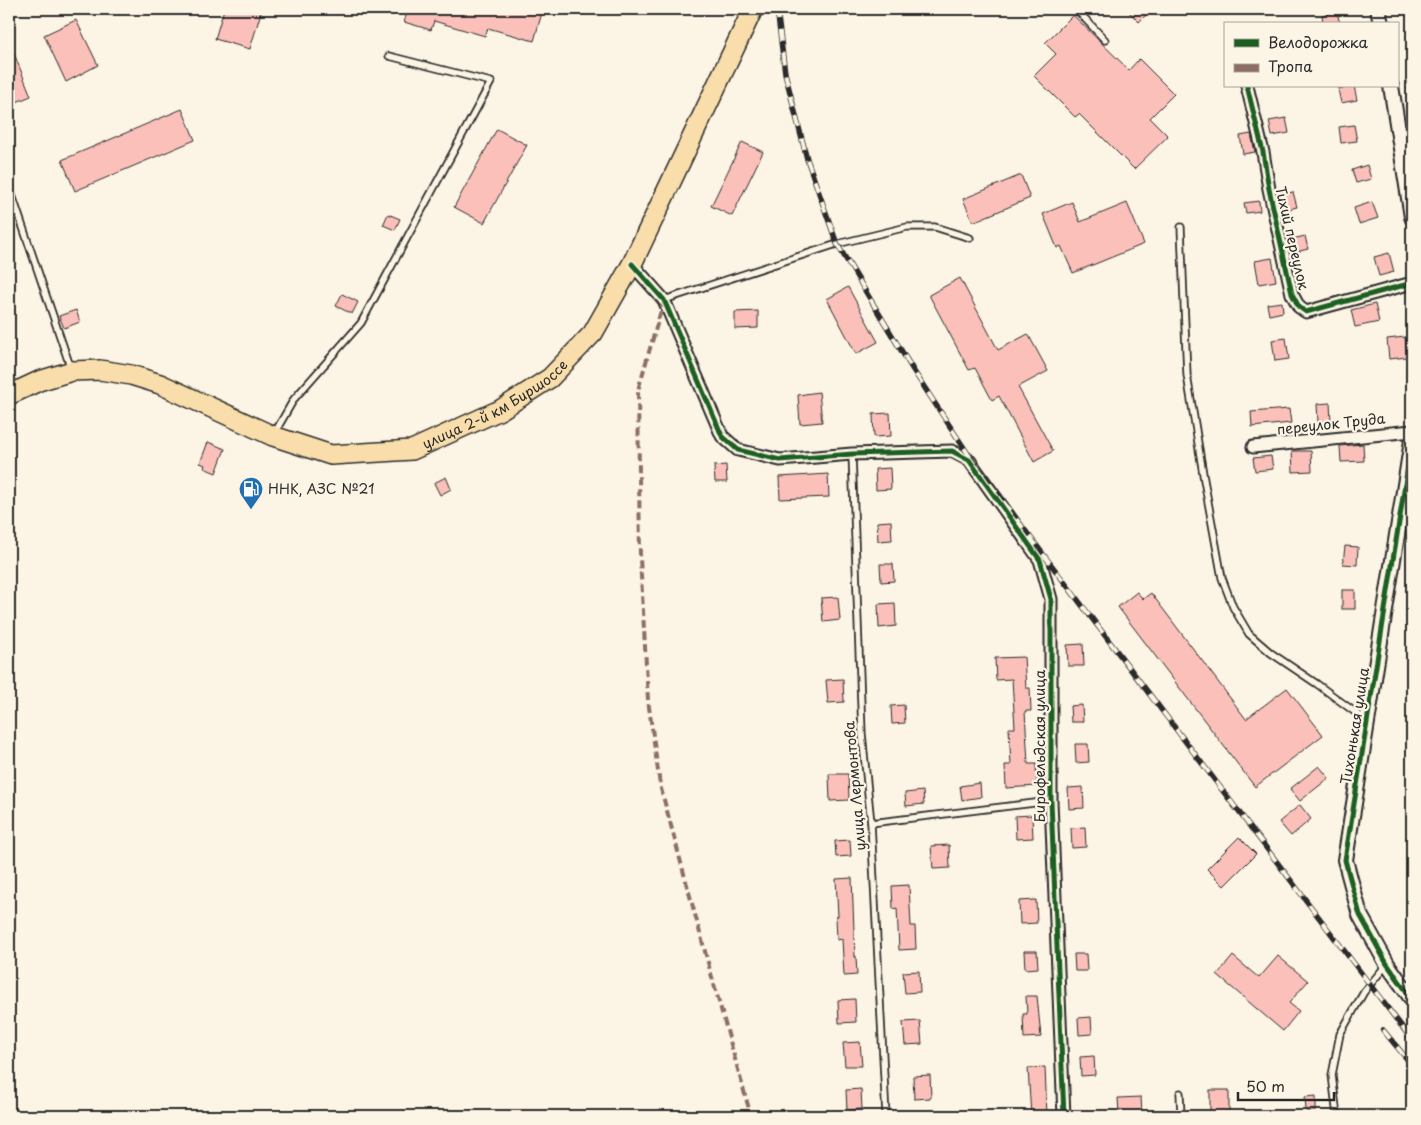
<svg xmlns="http://www.w3.org/2000/svg" width="1421" height="1125" font-family="'Playpen Sans',sans-serif">
	<style>
		.building { fill: #fcc0ba; stroke: #2b2b2b }
		.lines { fill: none; stroke-linecap: round; stroke-linejoin: round }
		.service-casing { stroke: #2b2b2b; stroke-width: 9 }
		.minor-casing { stroke: #2b2b2b; stroke-width: 15 }
		.tertiary-casing { stroke: #2b2b2b; stroke-width: 18 }
		.primary-casing { stroke: #2b2b2b; stroke-width: 22 }
		.service { stroke: #fcf5e5; stroke-width: 5.5 }
		.minor { stroke: #fcf5e5; stroke-width: 11 }
		.tertiary { stroke: #fcf5e5; stroke-width: 14 }
		.primary { stroke: #f9deab; stroke-width: 19 }
		.rail-casing { stroke: #2b2b2b; stroke-width: 5.5 }
		.rail { stroke: #fcf5e5; stroke-width: 4; stroke-dasharray: 11; stroke-linecap: butt }
		.quiet { stroke: #8d6e63; stroke-width: 4; stroke-dasharray: 8 4; stroke-linecap: butt }
		.cycleway-casing { stroke: #fcf5e5; stroke-width: 8 }
		.cycleway { stroke: #1b5e20; stroke-width: 5 }
		.labels { text-anchor: middle; stroke-width: 4.5; stroke-linejoin: round; paint-order: stroke }
		.street-label { font-size: 14px; fill: #2b2b2b; stroke: #fcf5e5 }
		.poi-label { font-size: 14px; fill: #2b2b2b; stroke: #fcf5e5; text-anchor: start }
	</style>
	<rect width="100%" height="100%" fill="#fcf5e5"/>
	<filter id="ink" filterUnits="userSpaceOnUse"><feTurbulence type="fractalNoise" baseFrequency=".02" numOctaves="2"/><feDisplacementMap in="SourceGraphic" scale="10" xChannelSelector="R" yChannelSelector="G"/><feConvolveMatrix kernelMatrix="1 2 1 2 8 2 1 2 1" color-interpolation-filters="sRGB"/></filter>
	<g filter="url(#ink)">
		<g class="building">
			<path d="M224,9H262L250,49L215,39Z"/>
			<path d="M408,9H543L534,41L488,28L485,36L434,21L431,30L404,22Z"/>
			<path d="M1126,9H1152L1139,22Z"/>
			<path d="M1337,12L1340,24H1323L1322,15Z"/>
			<path d="M1073,15L1129,70L1139,59L1174,94L1150,118L1168,136L1134,169L1079,114L1075,117L1034,76L1056,54L1045,43Z"/>
			<path d="M76,20L98,65L66,82L44,35Z"/>
			<path d="M9,41L31,96L9,105Z"/>
			<path d="M1351,86H1354L1357,100L1341,103L1338,89Z"/>
			<path d="M182,109L195,140L75,191L62,160Z"/>
			<path d="M1286,118L1289,133L1272,136L1269,121Z"/>
			<path d="M1354,125L1357,141L1341,143L1339,127Z"/>
			<path d="M497,129L527,145L484,223L454,207Z"/>
			<path d="M1251,134L1255,152L1243,154L1240,136Z"/>
			<path d="M742,142L763,152L732,216L711,206Z"/>
			<path d="M1367,165L1371,179L1356,183L1352,170Z"/>
			<path d="M1021,175L1030,198L973,222L963,199Z"/>
			<path d="M1293,192L1297,207L1282,211L1278,195Z"/>
			<path d="M1259,201L1260,211L1246,213L1244,203Z"/>
			<path d="M1072,202L1080,222L1127,203L1144,244L1073,273L1061,246L1057,248L1043,214Z"/>
			<path d="M1372,202L1378,218L1359,224L1354,208Z"/>
			<path d="M388,214L400,219L395,230L383,225Z"/>
			<path d="M1305,236L1308,249L1292,253L1288,240Z"/>
			<path d="M1389,253L1394,272L1379,276L1374,257Z"/>
			<path d="M1272,258L1276,281L1259,284L1255,261Z"/>
			<path d="M960,278L998,350L1028,334L1048,371L1018,387L1053,451L1034,462L999,396L992,400L975,368L969,370L929,295Z"/>
			<path d="M848,287L878,342L856,354L827,299Z"/>
			<path d="M342,294L358,302L352,314L336,306Z"/>
			<path d="M1282,302L1283,312L1269,315L1267,304Z"/>
			<path d="M1375,304L1379,322L1355,327L1351,310Z"/>
			<path d="M76,310L80,322L64,328L59,316Z"/>
			<path d="M758,311V328L735,329V312Z"/>
			<path d="M1405,337L1407,357L1389,359L1387,339Z"/>
			<path d="M1286,338L1289,359L1275,361L1272,340Z"/>
			<path d="M819,392L822,422L800,424L798,395Z"/>
			<path d="M1330,403L1331,421L1318,422L1317,404Z"/>
			<path d="M1289,409L1291,423L1252,427L1251,412Z"/>
			<path d="M890,413L891,436L874,437L873,414Z"/>
			<path d="M208,442L225,449L216,473L204,468L205,465L200,463Z"/>
			<path d="M1363,444L1364,461L1341,462L1340,446Z"/>
			<path d="M1292,451H1311L1312,471L1293,472Z"/>
			<path d="M1271,456L1273,469L1255,471L1253,458Z"/>
			<path d="M726,465L727,482H715L714,466Z"/>
			<path d="M890,468L891,489L876,490L875,469Z"/>
			<path d="M828,474L829,497L780,499L779,477Z"/>
			<path d="M446,477L451,489L440,495L434,483Z"/>
			<path d="M891,521L892,540L878,541L877,522Z"/>
			<path d="M1345,546L1358,547L1357,565L1343,564Z"/>
			<path d="M880,564H893L894,581L881,582Z"/>
			<rect x="1342" y="590" width="13" height="19"/>
			<path d="M1137,592L1143,599L1151,593L1246,719L1287,688L1323,735L1255,787L1118,607Z"/>
			<path d="M838,597L840,620L823,622L821,598Z"/>
			<path d="M895,603L896,626L879,628L878,604Z"/>
			<path d="M1083,644L1084,666H1068L1067,645Z"/>
			<path d="M1024,657L1026,688H1030L1031,711H1025L1028,764H1036L1037,786L1006,788L1005,765H1011L1009,728H1015L1012,679L996,680L995,658Z"/>
			<path d="M843,679L844,702L828,703L826,680Z"/>
			<path d="M904,705L905,723L892,724L891,706Z"/>
			<path d="M1082,705L1083,722H1071L1070,706Z"/>
			<path d="M1075,744H1088L1089,762L1076,763Z"/>
			<path d="M1319,766L1329,778L1300,801L1290,789Z"/>
			<path d="M829,774H848L849,800L830,801Z"/>
			<path d="M980,783L981,797L962,800L960,786Z"/>
			<path d="M1083,787L1084,808L1069,809L1068,788Z"/>
			<path d="M923,791L924,804L906,806L905,793Z"/>
			<path d="M1300,805L1311,819L1291,836L1279,822Z"/>
			<path d="M1032,815L1033,838L1016,839L1015,816Z"/>
			<path d="M1085,827L1086,847L1072,848L1071,828Z"/>
			<path d="M1239,837L1256,854L1224,886L1207,869Z"/>
			<path d="M850,840L851,856L836,857L835,841Z"/>
			<path d="M949,845L950,868L933,869L931,846Z"/>
			<path d="M852,878L855,957L856,956L857,975L844,976L842,939L837,940L836,917L838,916L836,879Z"/>
			<path d="M909,885L911,926H915L916,949L899,950L897,908L893,909L892,886Z"/>
			<path d="M1036,900L1037,923L1020,924L1019,901Z"/>
			<path d="M1024,951H1037L1038,968L1025,969Z"/>
			<path d="M1074,954H1086L1087,971H1075Z"/>
			<path d="M1233,956L1259,978L1278,956L1308,981L1289,1003L1299,1011L1283,1031L1217,975Z"/>
			<path d="M919,971L920,992L905,993L903,972Z"/>
			<path d="M1026,996H1037L1041,1037L1024,1038L1023,1014H1027Z"/>
			<path d="M855,999L856,1022L839,1023L838,1000Z"/>
			<path d="M1091,1017L1092,1034L1079,1035L1078,1018Z"/>
			<path d="M920,1021L922,1044L905,1045L903,1022Z"/>
			<path d="M860,1042L862,1066H845L843,1043Z"/>
			<path d="M1094,1056L1095,1075L1081,1076L1080,1057Z"/>
			<path d="M1045,1067L1047,1116H1031L1028,1068Z"/>
			<path d="M930,1075L931,1098L914,1099L913,1076Z"/>
			<path d="M861,1089L862,1109L847,1110L846,1090Z"/>
			<rect x="1210" y="1090" width="19" height="26"/>
			<path d="M1316,1096V1111H1306L1305,1097Z"/>
			<path d="M1141,1097L1142,1114H1119L1118,1098Z"/>
		</g>
		<g class="lines">
			<defs>
				<g id="service">
					<path d="M1076,9L1105,40"/>
					<path d="M9,186L71,369"/>
					<path d="M1181,227L1187,375L1204,480L1222,578L1233,607L1249,634L1271,653L1317,684L1367,721"/>
					<path d="M664,300L837,244L907,227H935L970,238"/>
					<path d="M274,434L294,399L361,323L491,82L389,56"/>
					<path d="M852,454L862,733L871,823L886,1116"/>
					<path d="M871,823L1051,801"/>
					<path d="M1180,1093L1181,1116"/>
					<path d="M1337,1116L1332,1075L1340,1034L1364,992L1387,964"/>
				</g>
				<g id="minor">
					<path d="M1247,86L1263,152L1269,189L1292,294L1299,307L1306,312L1412,283"/>
					<path d="M632,264L664,300L722,436L738,450L780,460L852,454L952,451L969,460L1040,560L1051,599V801L1064,1116"/>
					<path d="M1253,447L1412,431"/>
				</g>
				<g id="tertiary">
					<path d="M1378,9L1381,24"/>
					<path d="M1391,86L1412,217"/>
					<path d="M1412,441L1345,860L1360,915L1387,964L1412,999"/>
				</g>
				<g id="primary">
					<path id="s1" d="M9,395L39,381L72,371L100,370L131,375L160,384L273,436L331,455L412,450L500,410L550,378L593,333L632,264L753,9"/>
				</g>
			</defs>
			<use href="#service" class="service-casing"/>
			<use href="#minor" class="minor-casing"/>
			<use href="#tertiary" class="tertiary-casing"/>
			<use href="#primary" class="primary-casing"/>
			<use href="#service" class="service"/>
			<use href="#minor" class="minor"/>
			<use href="#tertiary" class="tertiary"/>
			<use href="#primary" class="primary"/>
			<defs>
				<g id="rail">
					<path d="M777,9L785,73L807,159L837,244L913,370L974,463L1412,1040"/>
					<path d="M1383,1030L1412,1065"/>
				</g>
			</defs>
			<use href="#rail" class="rail-casing"/>
			<use href="#rail" class="rail"/>
			<path class="quiet" d="M664,300L638,390L640,558L648,700L660,785L710,970L751,1116"/>
			<defs>
				<g id="cycleway">
					<path d="M1247,86L1263,152L1269,189L1292,294L1299,307L1306,312L1412,283"/>
					<path d="M632,264L664,300L722,436L738,450L780,460L852,454L952,451L969,460L1040,560L1051,599V801L1064,1116"/>
					<path d="M1412,441L1345,860L1360,915L1387,964L1412,999"/>
				</g>
			</defs>
			<use href="#cycleway" class="cycleway-casing"/>
			<use href="#cycleway" class="cycleway"/>
		</g>
	</g>
	<defs>
		<symbol id="fuel-pin" viewBox="-11 -11 22 30"><path d="M0 17L-7.5 6A9.5 9.5 0 1 1 7.5 6Z" fill="#1f6fb2" stroke="#fcf5e5"/><path d="M-5.5-6h7V0h2V4h1.3V-2.5L3-4.5l.8-.8L6-3V5H2.5V1h-1V6h-7ZM-4.2-4.7v3.2H.2V-4.7Z" fill="#fff"/></symbol>
	</defs>
	<g fill-rule="evenodd">
		<use href="#fuel-pin" x="237" y="475" width="28" height="38"/>
	</g>
	<g class="labels">
		<g class="street-label">
			<text transform="translate(1292 238) rotate(77)" y="5">Тихий переулок</text>
			<text dy="5" stroke="none"><textPath href="#s1" startOffset="519">улица 2-й км Биршоссе</textPath></text>
			<text transform="translate(1331 424) rotate(-6)" y="5">переулок Труда</text>
			<text transform="translate(1355 726) rotate(-81)" y="5">Тихонькая улица</text>
			<text transform="translate(1040 746) rotate(-90)" y="5">Бирофельдская улица</text>
			<text transform="translate(855 786) rotate(-95)" y="5">улица Лермонтова</text>
		</g>
		<g class="poi-label">
			<text x="268" y="494">ННК, АЗС №21</text>
		</g>
	</g>
	<rect width="1421" height="1125" fill="none" stroke="#fcf5e5" stroke-width="30"/>
	<rect x="15" y="15" width="1391" height="1095" fill="none" stroke="#2b2b2b" stroke-width="2" filter="url(#ink)"/>
	<rect x="1224" y="22" width="175" height="65" fill="#fcf5e5" stroke="#a8a49b"/>
	<rect x="1234" y="39" width="25" height="8" fill="#1b5e20" stroke="#a8a49b"/>
	<text x="1268" y="48" font-size="15" fill="#2b2b2b">Велодорожка</text>
	<rect x="1234" y="64" width="25" height="8" fill="#8d6e63" stroke="#a8a49b"/>
	<text x="1268" y="72" font-size="15" fill="#2b2b2b">Тропа</text>
	<path d="M1238 1092v8h96v-8" fill="none" stroke="#2b2b2b" stroke-width="2.5"/>
	<text x="1246" y="1092" font-size="15" fill="#2b2b2b" stroke="#fcf5e5" stroke-width="4" paint-order="stroke">50 m</text>
</svg>
